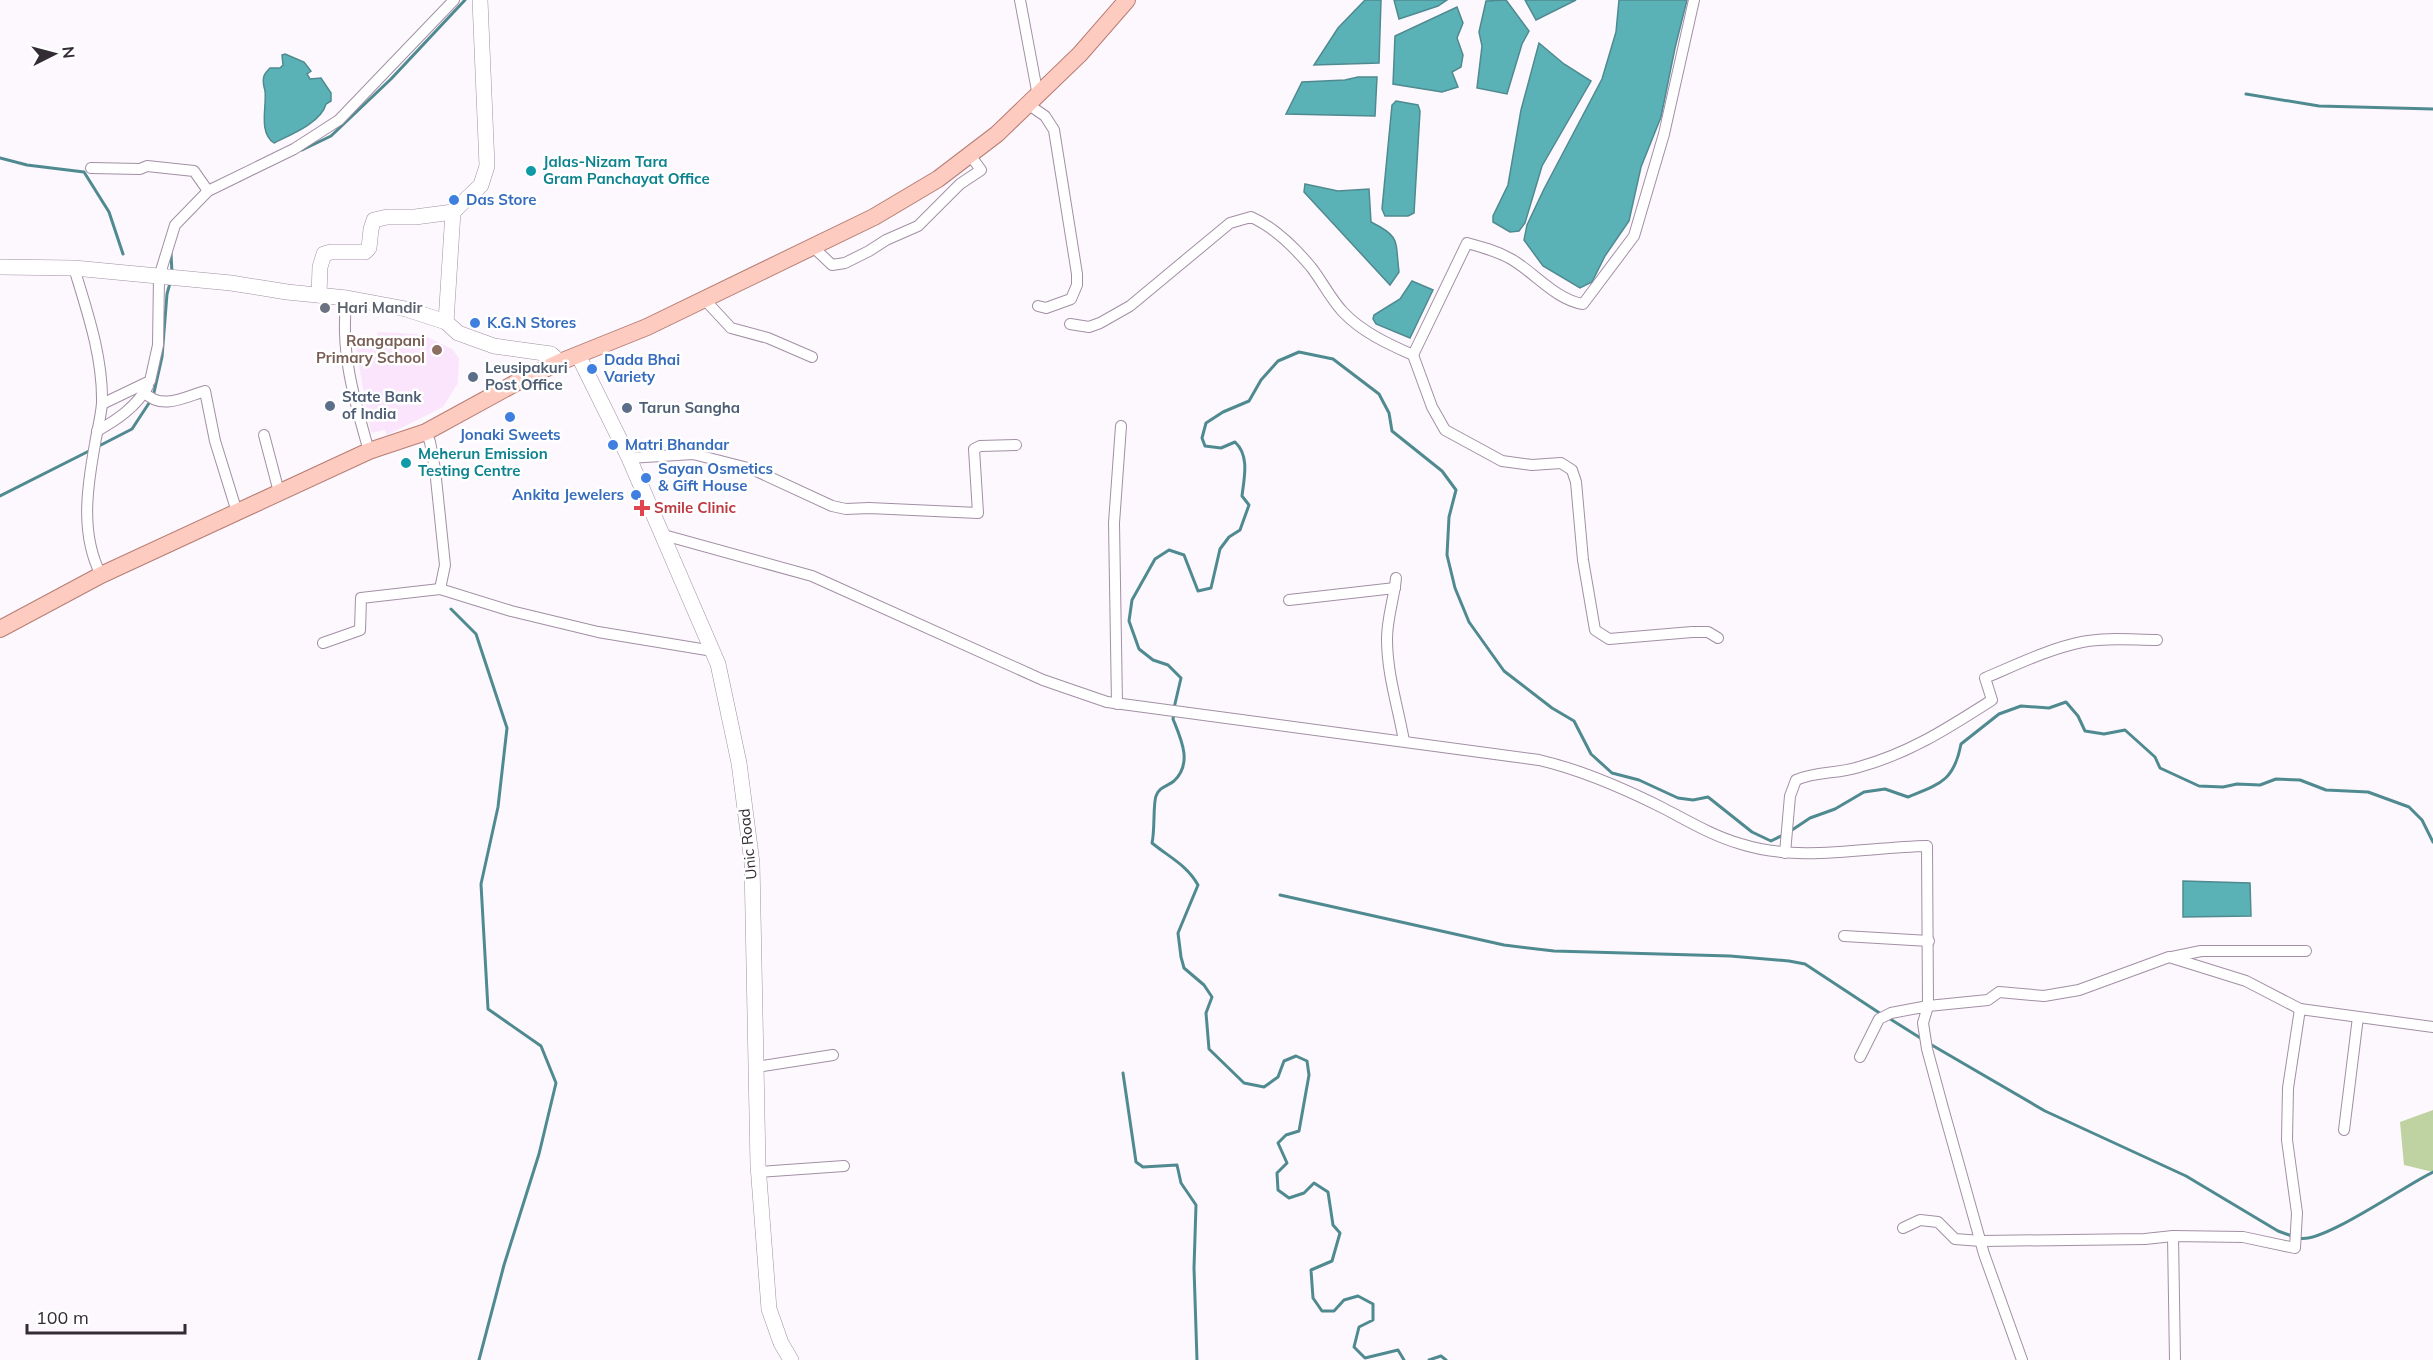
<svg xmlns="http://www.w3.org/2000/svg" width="2433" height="1360" font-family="Mulish,sans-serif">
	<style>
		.built { fill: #fae5fd }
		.green { fill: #bed3a1 }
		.water { fill: #5ab2b7; stroke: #4f8a90; stroke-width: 1.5 }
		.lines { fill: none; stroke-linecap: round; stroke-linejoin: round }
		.stream { stroke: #4f8a90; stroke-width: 3 }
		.street-casing { stroke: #a28fa5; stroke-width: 12 }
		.secondary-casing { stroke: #a28fa5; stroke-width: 16 }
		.primary-casing { stroke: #b77d74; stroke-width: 18 }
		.street { stroke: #fff; stroke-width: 10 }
		.secondary { stroke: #fff; stroke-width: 15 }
		.primary { stroke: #fecbc0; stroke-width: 16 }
		.culture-dot { fill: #0f9aa8; stroke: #fff; stroke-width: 2 }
		.shop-dot { fill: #3f7fe0; stroke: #fff; stroke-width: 2 }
		.worship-dot { fill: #6b7280; stroke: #fff; stroke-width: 2 }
		.education-dot { fill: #8d6e63; stroke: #fff; stroke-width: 2 }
		.service-dot { fill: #5c6f8a; stroke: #fff; stroke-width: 2 }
		.health-dot { fill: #e0444e; stroke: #fff; stroke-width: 2 }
		.labels { text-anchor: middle; stroke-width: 5; stroke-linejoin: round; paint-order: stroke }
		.culture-label { font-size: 15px; font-weight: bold; fill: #0d838f; stroke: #fff; text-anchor: start }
		.shop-label { font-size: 15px; font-weight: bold; fill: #366cbe; stroke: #fff; text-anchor: start }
		.worship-label { font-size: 15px; font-weight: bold; fill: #5b616d; stroke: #fff; text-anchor: start }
		.education-label { font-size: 15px; font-weight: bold; fill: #785e54; stroke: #fff; text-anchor: end }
		.service-label { font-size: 15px; font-weight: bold; fill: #4e5e75; stroke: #fff; text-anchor: start }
		.health-label { font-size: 15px; font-weight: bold; fill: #be3a42; stroke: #fff; text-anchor: start }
		.street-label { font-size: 15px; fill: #342c35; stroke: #fff }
	</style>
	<rect width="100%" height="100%" fill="#fcf8fd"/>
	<path class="built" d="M377,332L417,334L427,337L452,349L459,358L458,383L443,407L387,435L385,430L371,433L356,348L377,344Z"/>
	<path class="green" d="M2433,1110V1172L2404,1165L2400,1122Z"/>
	<g class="water">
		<path d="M1365,0H1381L1379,63L1314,65L1338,28Z"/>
		<path d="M1394,0H1447L1438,6L1399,19Z"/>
		<path d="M1506,0L1529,31L1522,44L1507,94L1477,88L1482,46L1479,32L1486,1Z"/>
		<path d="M1525,0H1576L1536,20Z"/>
		<path d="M1619,0H1687L1675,48L1661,117L1641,167L1629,221L1605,256L1592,282L1580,288L1543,266L1524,240L1527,225L1544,189L1602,79L1616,32Z"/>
		<path d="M1457,7L1463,23L1457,38L1463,55L1461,67L1452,72L1458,87L1442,92L1393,84L1395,36Z"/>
		<path d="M1539,43L1564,64L1591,81L1542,166L1525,223L1519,231L1510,232L1493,222V216L1508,185L1521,110Z"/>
		<path d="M285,54L304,62L311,71L307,74L310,79L321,78L331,93V101L326,104C321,123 290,135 274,143C258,132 267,107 265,91C264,86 262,82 264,76C265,73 267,71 270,68H280L283,65L282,55Z"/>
		<path d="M1358,77H1377L1375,116L1286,114L1302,82L1345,80Z"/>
		<path d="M1396,101L1418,105L1420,111L1414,213L1408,216H1385L1382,209L1392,105Z"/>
		<path d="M1305,184L1338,191L1369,189L1371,222C1401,237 1395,240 1399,272L1390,285L1304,192Z"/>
		<path d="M1412,281L1433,290L1410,338L1376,324L1373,319L1374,315L1400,299Z"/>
		<path d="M2183,881L2250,883L2251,916L2183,917Z"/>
	</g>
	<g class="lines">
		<g class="stream">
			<path d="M2246,94L2319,106L2433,109"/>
			<path d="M302,150L331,136L391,79L465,0"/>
			<path d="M0,158L27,165L84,172L109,212L123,254"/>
			<path d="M171,253L172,273"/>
			<path d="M97,447L132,429L153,397L162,357L167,294L170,283"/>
			<path d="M0,496L91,450"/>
			<path d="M451,609L476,634L507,728L498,807L481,884L488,1009L541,1046L556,1083L539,1154L504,1265L479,1360"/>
			<path d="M1174,708L1181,678L1168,665L1153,660L1139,649L1129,621L1132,600L1155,559L1169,550L1184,555L1198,591L1211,588L1220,549L1229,537L1240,530L1249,505L1242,496C1244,478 1250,456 1235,442L1221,448L1205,446L1202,438L1206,423L1223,412L1249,401L1261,380L1278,361L1299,352L1333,359L1379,394L1389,413L1392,431L1442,471L1456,490L1449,517L1447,555L1455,588L1469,622L1504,671L1552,708L1574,721L1591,754L1612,773L1639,780L1678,798L1693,800L1708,797L1752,832L1771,841L1783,835"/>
			<path d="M1174,714L1173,719C1181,739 1193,763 1174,781C1168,786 1159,787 1156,796C1153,803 1155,831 1152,843C1169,857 1187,865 1198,885L1178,933L1181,957L1184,968L1204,985L1212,997L1206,1013L1209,1049L1244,1083L1264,1087L1278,1077L1284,1061L1296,1056L1307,1061L1309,1075L1299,1131L1286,1135L1278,1143L1287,1163L1277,1173L1278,1190L1289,1198L1304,1193L1314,1183L1328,1192L1333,1225L1340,1233L1332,1261L1311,1270L1313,1298L1322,1311H1334L1344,1300L1358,1296L1373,1304V1320L1359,1327L1354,1347L1365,1358L1398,1350L1404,1360"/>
			<path d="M1789,832L1810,818L1835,809L1864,792L1885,789L1908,797C1940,784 1954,781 1961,744L1999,714L2021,706L2049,708L2066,702L2078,716L2085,731L2104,734L2125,730L2155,757L2160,768L2199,786L2223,787L2237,784L2260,785L2276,779L2300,780L2326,790L2368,792L2409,807L2422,820L2433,842"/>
			<path d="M1280,895L1504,945L1554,951L1730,956L1789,961L1805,964L1881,1014"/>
			<path d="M1887,1017L1922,1039"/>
			<path d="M1930,1044L2045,1111L2186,1176L2278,1231L2292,1236"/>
			<path d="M1123,1073L1136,1162L1143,1167L1177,1165L1181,1183L1196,1205L1194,1268L1197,1360"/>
			<path d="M2299,1238C2321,1245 2407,1184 2433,1172"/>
			<path d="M1429,1360L1441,1356L1446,1360"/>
		</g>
		<defs>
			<g id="street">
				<path d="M1020,0L1038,96"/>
				<path d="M1029,105L1045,116L1054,130L1077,274V285L1071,299L1046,308L1038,306"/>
				<path d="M91,168L140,169L147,166L194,171L208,191"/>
				<path d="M811,245L832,265L845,263L869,251L886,240L918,226L960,184L981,170L970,155"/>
				<path d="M74,268C87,311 103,357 102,403C101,417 97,431 95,444C87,488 80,534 101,575"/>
				<path d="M347,298C339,350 355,402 369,451"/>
				<path d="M704,299L731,328L768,338L812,357"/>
				<path d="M1070,324L1089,327L1100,323L1130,306L1230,223L1251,217C1274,227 1295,248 1311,267C1322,281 1330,298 1343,312C1362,332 1388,344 1413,355L1432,407L1445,430L1502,461L1532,465L1561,463L1572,470L1576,482L1583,560L1595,630L1609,639L1692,632H1708L1718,638"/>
				<path d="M1413,355L1467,243C1482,247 1497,251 1511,259C1534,272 1556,300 1583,304L1634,236L1664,134L1694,0"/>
				<path d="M144,392C161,411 185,397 205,391L215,441L237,512"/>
				<path d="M102,404L150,381L158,345L159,277L175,225L208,191L294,149L339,120L454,0"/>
				<path d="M97,431C117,420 136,407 148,386"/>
				<path d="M426,432L430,442L435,469L445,565L440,589"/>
				<path d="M264,435L279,492"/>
				<path d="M629,458L693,454L752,469L832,506L846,509L869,508L978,513L974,449L980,446L1016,445"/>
				<path d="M660,534L812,576L1043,680L1107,702L1539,760C1582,770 1623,788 1663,808C1688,821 1713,836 1741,844C1801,863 1866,847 1927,846L1928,1006L1988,1000L1999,992L2044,996L2079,990L2169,957L2246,981L2300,1009L2433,1027"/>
				<path d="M1396,578C1394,599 1387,618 1387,639C1387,674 1398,707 1404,741"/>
				<path d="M1289,600L1395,588"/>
				<path d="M323,643L360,630L361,598L440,589L511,611L598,632L713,651"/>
				<path d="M1117,704L1114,523L1121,426"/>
				<path d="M1785,853L1790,796L1796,780C1816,771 1838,774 1859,767C1910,753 1948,728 1992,700L1985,678C2016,665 2048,649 2082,642C2106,637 2133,640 2157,640"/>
				<path d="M1844,936L1929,941"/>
				<path d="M2172,957L2201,951H2306"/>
				<path d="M1860,1057L1879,1019L1891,1013L1928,1006L1923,1023L1927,1049L1943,1108L1984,1254L2022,1360"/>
				<path d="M756,1067L833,1055"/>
				<path d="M2344,1130L2358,1017"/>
				<path d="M759,1172L844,1166"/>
				<path d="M1903,1228L1920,1220L1938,1222L1955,1239L1981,1241L2145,1239L2173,1236L2243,1237L2295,1248L2297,1213L2287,1140L2288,1088L2300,1009"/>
				<path d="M2173,1236L2175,1360"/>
			</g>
			<g id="secondary">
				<path d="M0,267L74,268L231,283L287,292L347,298L406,309L446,322L458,333L494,346L551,354L560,362"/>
				<path d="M319,295L320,267L324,254L331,252H365L369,248L371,229L374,220L387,217H415L453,212"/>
				<path d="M446,322L453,212L481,185L487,166L480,0"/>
				<path d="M578,355L629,458L718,664L739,763L752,863L758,1165L769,1309L781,1343L791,1360"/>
			</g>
			<path id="primary" d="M0,629L101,575L369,451L426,432L521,380L560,362L647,327L874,217L938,179L997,134L1080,54L1127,0"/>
		</defs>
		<use href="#street" class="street-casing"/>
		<use href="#secondary" class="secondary-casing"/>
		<use href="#primary" class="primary-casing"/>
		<use href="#street" class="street"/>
		<use href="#secondary" class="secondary"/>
		<use href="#primary" class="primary"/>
	</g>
	<g class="culture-dot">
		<circle cx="531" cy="171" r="6"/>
		<circle cx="406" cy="463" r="6"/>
	</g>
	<g class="shop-dot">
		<circle cx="454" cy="200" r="6"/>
		<circle cx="475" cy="323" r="6"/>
		<circle cx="592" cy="369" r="6"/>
		<circle cx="510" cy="417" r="6"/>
		<circle cx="613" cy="445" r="6"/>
		<circle cx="646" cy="478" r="6"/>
		<circle cx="636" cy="495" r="6"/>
	</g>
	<circle class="worship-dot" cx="325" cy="308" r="6"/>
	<circle class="education-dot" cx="437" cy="350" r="6"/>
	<g class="service-dot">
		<circle cx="473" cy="377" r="6"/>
		<circle cx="330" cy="406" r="6"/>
		<circle cx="627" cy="408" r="6"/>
	</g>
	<path class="health-dot" d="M639 499h6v6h6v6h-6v6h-6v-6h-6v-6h6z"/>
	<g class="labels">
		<g class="culture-label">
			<text x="543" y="167">Jalas-Nizam Tara<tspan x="543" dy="17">Gram Panchayat Office</tspan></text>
			<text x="418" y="459">Meherun Emission<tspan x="418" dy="17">Testing Centre</tspan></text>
		</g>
		<g class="shop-label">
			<text x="466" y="205">Das Store</text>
			<text x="487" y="328">K.G.N Stores</text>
			<text x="604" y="365">Dada Bhai<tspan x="604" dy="17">Variety</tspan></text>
			<text x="510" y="440" text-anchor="middle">Jonaki Sweets</text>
			<text x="625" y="450">Matri Bhandar</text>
			<text x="658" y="474">Sayan Osmetics<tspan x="658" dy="17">&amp; Gift House</tspan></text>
			<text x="624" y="500" text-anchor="end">Ankita Jewelers</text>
		</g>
		<g class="worship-label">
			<text x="337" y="313">Hari Mandir</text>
		</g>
		<g class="education-label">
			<text x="425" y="346">Rangapani<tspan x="425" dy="17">Primary School</tspan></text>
		</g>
		<g class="service-label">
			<text x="485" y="373">Leusipakuri<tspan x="485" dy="17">Post Office</tspan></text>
			<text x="342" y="402">State Bank<tspan x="342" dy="17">of India</tspan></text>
			<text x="639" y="413">Tarun Sangha</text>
		</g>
		<g class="health-label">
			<text x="654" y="513">Smile Clinic</text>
		</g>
		<g class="street-label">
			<text transform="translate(748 844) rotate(-96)" y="5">Unic Road</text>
		</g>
	</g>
	<g transform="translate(54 54) rotate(84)" stroke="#ffffff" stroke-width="4.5" paint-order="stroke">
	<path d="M0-4.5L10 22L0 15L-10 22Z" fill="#342c35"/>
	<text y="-9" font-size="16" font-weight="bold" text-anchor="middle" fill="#342c35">N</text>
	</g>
	<path d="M27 1324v9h158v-9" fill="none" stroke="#342c35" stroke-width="3"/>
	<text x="36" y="1324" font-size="18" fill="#342c35" stroke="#ffffff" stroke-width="4.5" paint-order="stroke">100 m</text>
</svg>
